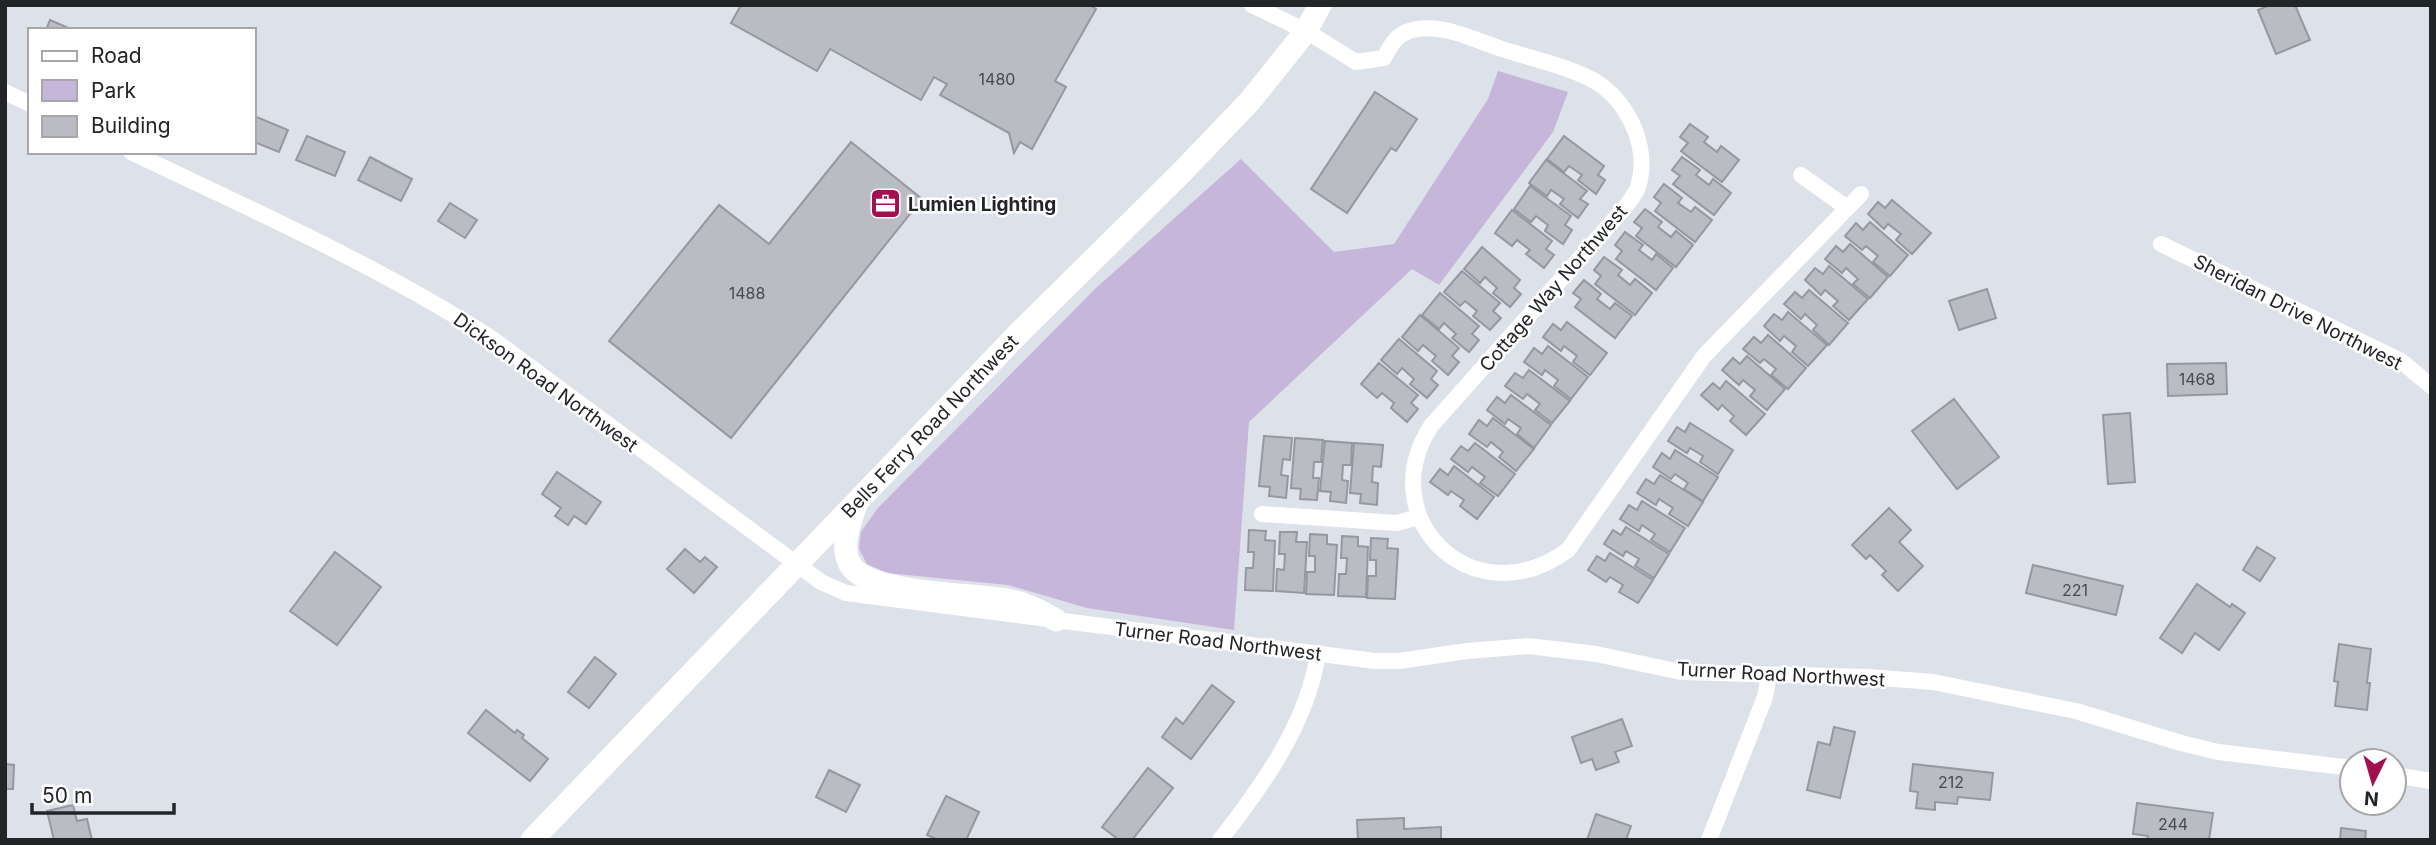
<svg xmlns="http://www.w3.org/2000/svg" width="2436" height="845" font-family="Inter,sans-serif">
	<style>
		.green { fill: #c5b6da }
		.building { fill: #bbbbc4; stroke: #9697a0; stroke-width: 2 }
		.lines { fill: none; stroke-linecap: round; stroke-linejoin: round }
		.minor { stroke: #fff; stroke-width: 16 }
		.secondary { stroke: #fff; stroke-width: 23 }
		.labels { text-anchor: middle; stroke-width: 5; stroke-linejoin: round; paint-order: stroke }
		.number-label { font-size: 16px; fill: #494a4f }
		.poi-label { font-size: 19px; font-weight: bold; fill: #232428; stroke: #fff; text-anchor: start }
		.street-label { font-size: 19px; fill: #232428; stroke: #fff }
	</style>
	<rect width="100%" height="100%" fill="#dde1ea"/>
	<path class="green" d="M1498,71L1568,92L1553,132L1439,285L1412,269L1249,422L1234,630L1087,608L1008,585L887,573L867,564L859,549L861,532L877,509L1096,288L1241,159L1334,252L1394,244L1488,99Z"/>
	<g class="building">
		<path d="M741,5H1090L1096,9L1055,81L1066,87L1032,149L1020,142L1014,153L1009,133L940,95L947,84L934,77L921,100L830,49L817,71L731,23Z"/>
		<path d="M2270,5H2295L2310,40L2276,54L2258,10Z"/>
		<path d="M50,20L73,30H46Z"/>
		<path d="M1375,92L1417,119L1396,151L1391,148L1347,213L1311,189Z"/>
		<path d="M254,116L288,130L279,152L254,142Z"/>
		<path d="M1690,124L1708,137L1704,142L1717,152L1721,146L1739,160L1722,182L1681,151L1688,143L1680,137Z"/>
		<path d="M307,136L345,152L335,176L296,160Z"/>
		<path d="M1564,136L1604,166L1598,175L1605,180L1596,194L1578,180L1582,175L1569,166L1564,172L1547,159Z"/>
		<path d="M851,142L922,199L731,438L609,341L719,205L769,244Z"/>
		<path d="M370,157L412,179L401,201L358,180Z"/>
		<path d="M1682,157L1700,170L1696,175L1709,185L1713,179L1731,193L1714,215L1673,184L1680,176L1672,170Z"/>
		<path d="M1546,160L1587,191L1580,199L1588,204L1578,218L1560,204L1564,199L1551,190L1547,196L1529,183Z"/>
		<path d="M1664,184L1682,198L1678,203L1691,212L1695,207L1712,220L1695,242L1655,211L1661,203L1654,197Z"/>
		<path d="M1530,186L1571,216L1565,225L1572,230L1563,244L1545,231L1548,225L1536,216L1531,222L1514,209Z"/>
		<path d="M1892,200L1931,233L1912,254L1896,240L1901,234L1888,224L1884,229L1868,214L1878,202L1885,208Z"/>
		<path d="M450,203L477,220L465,238L438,221Z"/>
		<path d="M1645,209L1662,222L1658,227L1671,237L1676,231L1693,245L1676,267L1636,236L1642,228L1634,222Z"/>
		<path d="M1512,210L1552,241L1546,249L1554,255L1544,268L1526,254L1530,250L1517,240L1512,246L1495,233Z"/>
		<path d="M1870,222L1908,255L1890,276L1873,262L1878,256L1866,246L1862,250L1845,236L1856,223L1863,230Z"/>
		<path d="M1625,232L1643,245L1639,250L1652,260L1656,254L1673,268L1656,290L1616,259L1622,251L1615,245Z"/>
		<path d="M1850,244L1888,277L1870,298L1853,284L1858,279L1846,268L1842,273L1825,259L1836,246L1843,252Z"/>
		<path d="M1482,247L1520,280L1514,288L1521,294L1510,307L1493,293L1497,288L1485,277L1480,283L1464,269Z"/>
		<path d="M1604,257L1622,270L1618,275L1630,285L1635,279L1652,293L1635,315L1595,284L1601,276L1594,270Z"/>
		<path d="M1829,266L1868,299L1849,320L1833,306L1838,301L1825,290L1821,295L1805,280L1815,268L1823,274Z"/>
		<path d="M1462,271L1500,303L1493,311L1501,318L1490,330L1473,316L1477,311L1465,301L1460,306L1444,292Z"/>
		<path d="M1584,280L1601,294L1597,299L1610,309L1615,303L1632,316L1615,338L1575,307L1581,299L1573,293Z"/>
		<path d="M1987,289L1996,318L1959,330L1949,301Z"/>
		<path d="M1809,290L1848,323L1829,345L1813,330L1817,325L1805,314L1801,319L1784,304L1795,292L1802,298Z"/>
		<path d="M1440,293L1479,326L1472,334L1479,340L1469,352L1452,338L1456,334L1444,323L1439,329L1422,315Z"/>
		<path d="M1788,312L1827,345L1808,366L1792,352L1796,346L1784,336L1780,341L1764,326L1774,314L1782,320Z"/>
		<path d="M1420,315L1459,348L1452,356L1459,362L1448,375L1432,361L1436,356L1423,345L1418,351L1402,337Z"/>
		<path d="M1567,322L1607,353L1590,375L1573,362L1577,356L1564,346L1561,351L1543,337L1553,324L1561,330Z"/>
		<path d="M1768,335L1806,368L1788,389L1771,375L1776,369L1764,359L1760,363L1743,349L1754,337L1761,343Z"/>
		<path d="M1399,339L1437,371L1431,379L1438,385L1427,398L1410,384L1414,379L1402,368L1397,374L1381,360Z"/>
		<path d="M1548,346L1588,377L1571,399L1554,386L1558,380L1545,370L1542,375L1524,362L1534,348L1542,354Z"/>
		<path d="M1747,356L1785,389L1767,410L1750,396L1755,390L1743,380L1739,385L1722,370L1733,358L1740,364Z"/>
		<path d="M1379,363L1418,395L1411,403L1418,409L1407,422L1391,408L1394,403L1382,393L1377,398L1361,384Z"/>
		<path d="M2226,363L2227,394L2168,396L2167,364Z"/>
		<path d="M1529,370L1570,401L1552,423L1535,410L1540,404L1527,394L1523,399L1505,386L1515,373L1523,378Z"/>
		<path d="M1726,381L1765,414L1746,435L1730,421L1734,416L1722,405L1718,410L1701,395L1713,383L1720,389Z"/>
		<path d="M1511,395L1551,425L1534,448L1517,434L1521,428L1508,419L1505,424L1487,410L1497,397L1505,403Z"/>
		<path d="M1954,399L1999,457L1957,489L1912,431Z"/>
		<path d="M2130,413L2135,482L2108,484L2103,415Z"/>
		<path d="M1493,418L1534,449L1516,471L1499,457L1503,452L1491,442L1487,447L1469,434L1479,420L1487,426Z"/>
		<path d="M1690,423L1733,450L1718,474L1700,462L1703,456L1690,448L1687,453L1668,441L1677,427L1685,432Z"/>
		<path d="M1264,436L1292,438L1290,460L1283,459L1281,475L1288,476L1286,498L1269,496L1270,487L1259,486Z"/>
		<path d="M1295,438L1323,440L1321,462H1314L1313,478H1319L1317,500L1300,499L1301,489L1291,488Z"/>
		<path d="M1325,441L1352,443L1351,465H1343L1342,480L1348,481L1346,503L1330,501L1331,492L1320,491Z"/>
		<path d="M1354,443L1383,445L1381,467L1373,466L1372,482L1378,483L1377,505L1360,503L1361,494L1350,493Z"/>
		<path d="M1475,443L1515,474L1498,496L1480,483L1485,477L1472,467L1468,472L1451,459L1461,446L1468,451Z"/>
		<path d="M1675,450L1718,477L1703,501L1684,489L1688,483L1675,474L1671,479L1653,467L1662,453L1670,459Z"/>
		<path d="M1454,466L1494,497L1477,519L1460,506L1464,500L1451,491L1448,495L1430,482L1440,469L1448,475Z"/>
		<path d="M557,472L601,502L586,524L574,516L568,525L555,516L561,508L542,494Z"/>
		<path d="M1660,475L1703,502L1688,526L1669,514L1673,508L1659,499L1656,505L1637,493L1646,479L1654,484Z"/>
		<path d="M1642,501L1685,528L1670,552L1651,540L1655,534L1642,525L1639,531L1620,519L1629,505L1637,510Z"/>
		<path d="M1889,508L1911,530L1899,542L1923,566L1898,591L1882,575L1886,571L1870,555L1866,559L1852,545Z"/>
		<path d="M1626,527L1669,554L1654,578L1635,566L1639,559L1626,551L1623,556L1604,544L1613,530L1621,535Z"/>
		<path d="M1249,530L1266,531L1265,540L1275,541L1273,591L1245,590L1246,568H1253L1254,552H1248Z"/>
		<path d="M1280,532H1297L1296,542H1307L1304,593L1276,591L1277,569L1284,570L1285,554H1279Z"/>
		<path d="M1310,534L1327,535V544L1337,545L1334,595L1306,594L1307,572H1315V556H1309Z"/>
		<path d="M1342,536L1358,537V546L1368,547L1366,597L1338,596L1339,574H1346L1347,558H1341Z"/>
		<path d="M1371,538L1388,539L1387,548L1398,549L1395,599L1367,598L1368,576H1376V560H1370Z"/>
		<path d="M2257,547L2275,558L2260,581L2243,570Z"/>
		<path d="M685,549L700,562L705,557L717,567L694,593L667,569Z"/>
		<path d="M335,552L381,587L337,645L290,611Z"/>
		<path d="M1610,553L1653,580L1638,603L1619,592L1623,585L1610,577L1606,582L1588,570L1597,556L1605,561Z"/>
		<path d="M2033,565L2123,586L2116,615L2026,593Z"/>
		<path d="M2197,584L2230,607L2232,604L2245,613L2219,650L2195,633L2182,653L2160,638Z"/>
		<path d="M2339,644L2371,649L2367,683H2370L2367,710L2335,706L2338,682L2334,681Z"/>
		<path d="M595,657L616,674L589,708L568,692Z"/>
		<path d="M1212,685L1234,702L1191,759L1162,737L1176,718L1183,724Z"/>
		<path d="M486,710L515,733L517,730L524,735L522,738L548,759L530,781L468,733Z"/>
		<path d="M1622,719L1632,746L1615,752L1619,762L1596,770L1592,759L1581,763L1572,737Z"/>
		<path d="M1834,727L1855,732L1840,798L1807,790L1818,742L1830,745Z"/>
		<path d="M5,764L14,765L13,789H5Z"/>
		<path d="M1913,764L1993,773L1990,800L1958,797L1957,804L1935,802V810L1916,808L1918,792L1910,791Z"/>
		<path d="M1148,768L1173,788L1132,840H1119L1102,827Z"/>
		<path d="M829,770L860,785L846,812L816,797Z"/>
		<path d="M946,796L979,812L967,838L969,840H938L927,835Z"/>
		<path d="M2137,803L2213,813L2209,840H2147L2148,836L2133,834Z"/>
		<path d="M73,805L77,821L87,819L92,840H54L47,811Z"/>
		<path d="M1596,814L1631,826L1626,840H1587Z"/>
		<path d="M1404,818V829L1441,827V840H1358L1357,820Z"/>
		<path d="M2341,828L2366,831L2365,840H2340Z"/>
	</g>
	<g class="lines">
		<g class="minor">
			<path d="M1252,5L1306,31L1356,62L1384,58C1390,47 1396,35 1409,31C1439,21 1474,40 1502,49C1529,58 1564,65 1589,78C1626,96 1651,146 1638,187C1636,193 1631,199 1627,205L1431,426C1371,519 1474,619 1568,550L1704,356L1861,194"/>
			<path d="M5,92L30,104"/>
			<path d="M131,152C252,210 377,265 491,338L821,582L846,593L1375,661H1399L1467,651L1528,646L1596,654L1681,672L1868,677L1933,682L2076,711L2181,743L2218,752L2352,768"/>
			<path d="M1801,175L1847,208"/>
			<path d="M2161,244L2401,361L2431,386"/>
			<path d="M1262,514L1397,523L1418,517"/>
			<path d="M2394,775L2431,781"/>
			<path d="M1220,840C1263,785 1307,724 1318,654"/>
			<path d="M1709,840L1765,697L1769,675"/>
		</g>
		<g class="secondary">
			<path d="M856,504C850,523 839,548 851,566C870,594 973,594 1007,600C1025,603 1040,611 1056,620"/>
			<path id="s1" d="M532,840L1019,333L1180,174L1250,101L1306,31L1320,5"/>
		</g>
	</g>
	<defs>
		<symbol id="office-square" viewBox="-11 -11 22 22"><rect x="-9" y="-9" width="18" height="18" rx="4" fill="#a20e50" stroke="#fff"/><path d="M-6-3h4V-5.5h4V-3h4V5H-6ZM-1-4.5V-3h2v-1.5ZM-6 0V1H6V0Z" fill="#fff"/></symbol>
	</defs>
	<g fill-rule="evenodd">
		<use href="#office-square" x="868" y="186" width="35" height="35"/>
	</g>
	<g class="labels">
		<g class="number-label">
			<text x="997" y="85">1480</text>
			<text x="747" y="299">1488</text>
			<text x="2197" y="385">1468</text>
			<text x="2075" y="596">221</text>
			<text x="1951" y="788">212</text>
			<text x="2173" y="830">244</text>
		</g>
		<g class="poi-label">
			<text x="908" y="211">Lumien Lighting</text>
		</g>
		<g class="street-label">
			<text transform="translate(1553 288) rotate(-49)" y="7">Cottage Way Northwest</text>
			<text transform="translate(2298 312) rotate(27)" y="7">Sheridan Drive Northwest</text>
			<text transform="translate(546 382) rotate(36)" y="7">Dickson Road Northwest</text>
			<text dy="7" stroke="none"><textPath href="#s1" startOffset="574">Bells Ferry Road Northwest</textPath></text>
			<text transform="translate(1218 641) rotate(7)" y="7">Turner Road Northwest</text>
			<text transform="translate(1781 674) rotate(3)" y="7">Turner Road Northwest</text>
		</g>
	</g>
	<rect width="2436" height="845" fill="none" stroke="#232428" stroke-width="14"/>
	<rect x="28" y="28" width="228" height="126" fill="#ffffff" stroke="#a7a7a9" stroke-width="2"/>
	<rect x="42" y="51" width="35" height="10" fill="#ffffff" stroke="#a7a7a9" stroke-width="2"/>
	<text x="91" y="63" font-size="21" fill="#232428">Road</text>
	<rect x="42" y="80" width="35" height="21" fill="#c5b6da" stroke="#a7a7a9" stroke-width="2"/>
	<text x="91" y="98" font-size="21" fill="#232428">Park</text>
	<rect x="42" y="116" width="35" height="21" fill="#bbbbc4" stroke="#a7a7a9" stroke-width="2"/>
	<text x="91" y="133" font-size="21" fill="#232428">Building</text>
	<g transform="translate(2373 782) rotate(185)"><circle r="33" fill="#ffffff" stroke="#a7a7a9" stroke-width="2"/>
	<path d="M0-5L12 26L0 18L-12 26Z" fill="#a20e50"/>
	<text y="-10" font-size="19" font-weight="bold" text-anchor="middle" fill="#232428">N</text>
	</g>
	<path d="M32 803v10h142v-10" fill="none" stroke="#232428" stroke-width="3.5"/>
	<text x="42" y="803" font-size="21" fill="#232428" stroke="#ffffff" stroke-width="5" paint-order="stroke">50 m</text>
</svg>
